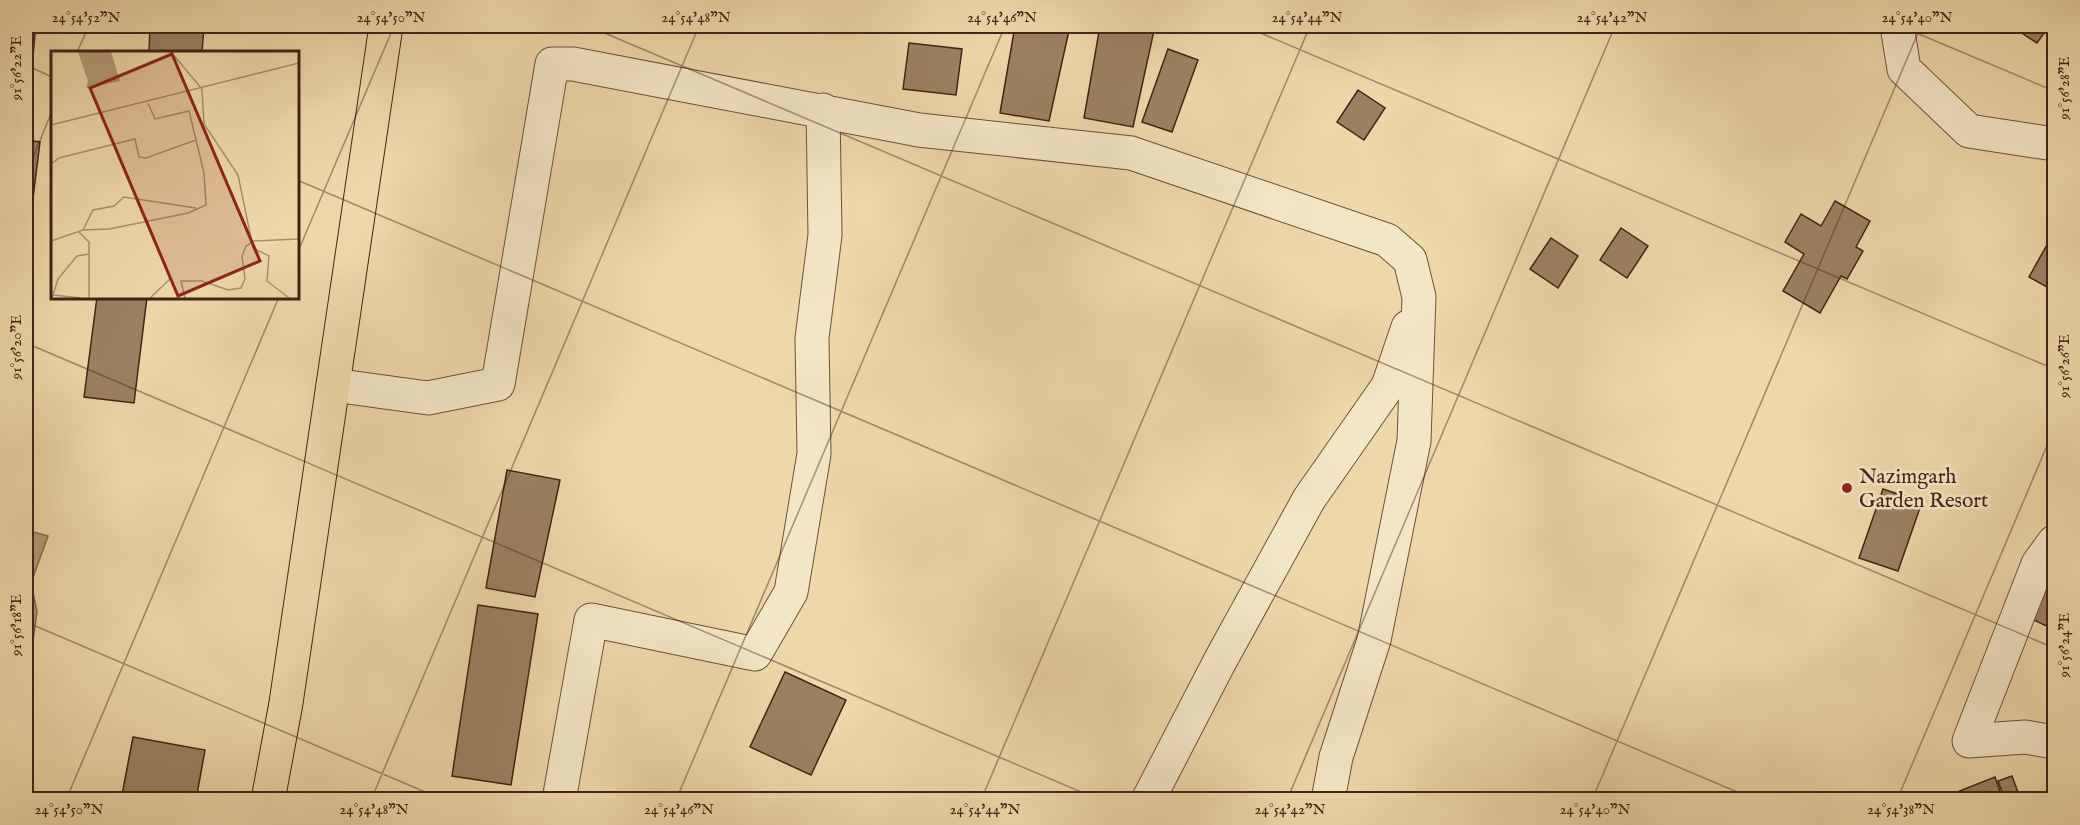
<svg xmlns="http://www.w3.org/2000/svg" width="2080" height="825" font-family="'IM FELL English',serif">
	<style>
		.water { fill: #b39a77; stroke: #866a50; stroke-width: 1.5 }
		.building { fill: #9b8162; stroke: #422316; stroke-width: 1.5 }
		.lines { fill: none; stroke-linecap: round; stroke-linejoin: round }
		.minor-casing { stroke: #6d503b; stroke-width: 35 }
		.highway-casing { stroke: #422316; stroke-width: 35 }
		.minor { stroke: #f3e6c7; stroke-width: 33 }
		.highway { stroke: #edd8a9; stroke-width: 33 }
		.ticks { fill: none; stroke: #422316; stroke-width: 1.5; stroke-opacity: 0.45 }
		.poi-dot { fill: #8f2418; stroke: #f3e6c7; stroke-width: 2 }
		.labels { text-anchor: middle; stroke-width: 5; stroke-linejoin: round; paint-order: stroke }
		.poi-label { font-size: 21px; fill: #422316; stroke: #f3e6c7; text-anchor: start }
		.inset-road { fill: none; stroke: #a9906e; stroke-width: 1.5 }
		.view { fill: #8f2418; fill-opacity: 0.15; stroke: #8f2418; stroke-width: 3 }
		.inset-edge { fill: none; stroke: #422316; stroke-width: 3 }
		.neatline { fill: none; stroke: #422316; stroke-width: 2 }
		.ticks-label { font-size: 15px; text-anchor: middle; fill: #422316 }
	</style>
	<rect width="100%" height="100%" fill="#edd8a9"/>
	<filter id="stains"><feTurbulence type="fractalNoise" baseFrequency=".00333" numOctaves="4"/><feColorMatrix values="0 0 0 0 .2 0 0 0 0 .09 0 0 0 0 .02 0 0 0 .5 -.17"/></filter>
	<radialGradient id="worn" r=".72"><stop offset=".6" stop-color="#630" stop-opacity="0"/><stop offset="1" stop-color="#630" stop-opacity=".3"/></radialGradient>
	<path class="water" d="M26,530L48,536L31,583L37,611L33,641L26,663Z"/>
	<g class="building">
		<path d="M150,26H204L202,52H149Z"/>
		<path d="M1015,26H1070L1049,121L1000,113Z"/>
		<path d="M1100,26H1155L1133,127L1084,118Z"/>
		<path d="M2011,26H2049L2037,43Z"/>
		<path d="M26,34H35L32,67H26Z"/>
		<path d="M909,43L962,49L956,95L903,89Z"/>
		<path d="M1168,49L1198,60L1172,132L1142,122Z"/>
		<path d="M1358,90L1385,108L1364,140L1337,122Z"/>
		<path d="M26,140L40,142L26,255Z"/>
		<path d="M1835,201L1870,221L1856,247L1863,251L1847,279L1841,276L1820,313L1783,291L1804,254L1785,242L1801,214L1821,226Z"/>
		<path d="M1621,228L1648,246L1627,278L1600,260Z"/>
		<path d="M1551,238L1578,256L1558,288L1530,269Z"/>
		<path d="M2048,243L2054,246V291L2029,277Z"/>
		<path d="M97,297H147L134,403L84,397Z"/>
		<path d="M507,470L560,480L535,597L486,588Z"/>
		<path d="M1883,489L1922,502L1898,571L1859,558Z"/>
		<path d="M2043,576L2054,581V616L2049,627L2025,616Z"/>
		<path d="M478,605L538,614L511,785L452,776Z"/>
		<path d="M785,672L846,700L811,775L750,747Z"/>
		<path d="M133,737L205,750L196,800H121Z"/>
		<path d="M2012,776L2020,798L2005,800L1998,781Z"/>
		<path d="M1995,777L2003,800H1937Z"/>
	</g>
	<g class="lines">
		<defs>
			<g id="minor">
				<path d="M1897,26L1904,69L1969,131L2054,144"/>
				<path d="M333,385L428,398L498,384L552,64H573L919,130L1131,153L1387,240L1410,260L1419,297L1414,441L1374,640L1336,757L1328,800"/>
				<path d="M2054,542L2038,564L1969,741L2025,737L2054,742"/>
				<path d="M559,800L591,620L755,654L791,592L814,454L812,338L825,235L823,110"/>
				<path d="M1148,800L1220,661L1309,499L1388,386L1408,327"/>
			</g>
			<path id="highway" d="M268,800L286,703L386,26"/>
		</defs>
		<use href="#minor" class="minor-casing"/>
		<use href="#highway" class="highway-casing"/>
		<use href="#minor" class="minor"/>
		<use href="#highway" class="highway"/>
	</g>
	<path class="ticks" d="M588,26L2054,648M1244,26L2054,369M1900,26L2054,91M77,52L89,26M26,65L52,77M26,175L52,111M297,180L1756,800M297,254L394,26M26,343L1100,800M26,622L444,800M66,800L279,297M371,800L699,26M676,800L1005,26M981,800L1310,26M1287,800L1615,26M1592,800L1921,26M1897,800L2054,429"/>
	<circle class="poi-dot" cx="1847" cy="488" r="6"/>
	<g class="labels">
		<g class="poi-label">
			<text x="1859" y="483">Nazimgarh<tspan x="1859" dy="24">Garden Resort</tspan></text>
		</g>
	</g>
	<g transform="translate(51 51)">
		<rect width="248" height="248" fill="#edd8a9"/>
		<path d="M27,1H60L69,30L35,37L37,30Z" fill="#b39a77"/>
		<path class="inset-road" d="M120,1L151,38L153,73L187,124L202,197L218,205L216,230L238,247M0,74L248,12M0,113L8,107L84,88L88,106L95,107L145,89M32,179L58,178L137,162L155,154L153,122L138,60L104,68L97,52M28,181L38,191V247M0,190L32,179L42,159L63,155L73,146L145,157M2,244L30,247M1,247L7,228L26,205L38,203M99,247L119,228M134,247L130,230H151L177,239L190,237L194,228L191,205L195,195L203,190L248,188"/>
		<path class="view" d="M121,3L209,210L127,245L39,37Z"/>
		<rect width="248" height="248" class="inset-edge"/>
	</g>
	<rect width="2080" height="825" fill="none" stroke="#edd8a9" stroke-width="66"/>
	<rect x="33" y="33" width="2014" height="759" class="neatline"/>
	<g class="ticks-label">
		<text x="86" y="22">24°54'52"N</text>
		<text x="391" y="22">24°54'50"N</text>
		<text x="696" y="22">24°54'48"N</text>
		<text x="1002" y="22">24°54'46"N</text>
		<text x="1307" y="22">24°54'44"N</text>
		<text x="1612" y="22">24°54'42"N</text>
		<text x="1917" y="22">24°54'40"N</text>
		<text transform="translate(16 68) rotate(-90)" y="5">91°56'22"E</text>
		<text transform="translate(2064 88) rotate(-90)" y="5">91°56'28"E</text>
		<text transform="translate(16 347) rotate(-90)" y="5">91°56'20"E</text>
		<text transform="translate(2064 366) rotate(-90)" y="5">91°56'26"E</text>
		<text transform="translate(16 625) rotate(-90)" y="5">91°56'18"E</text>
		<text transform="translate(2064 645) rotate(-90)" y="5">91°56'24"E</text>
		<text x="69" y="814">24°54'50"N</text>
		<text x="374" y="814">24°54'48"N</text>
		<text x="679" y="814">24°54'46"N</text>
		<text x="985" y="814">24°54'44"N</text>
		<text x="1290" y="814">24°54'42"N</text>
		<text x="1595" y="814">24°54'40"N</text>
		<text x="1901" y="814">24°54'38"N</text>
	</g>
	<rect width="100%" height="100%" filter="url(#stains)"/>
	<rect width="100%" height="100%" fill="url(#worn)"/>
</svg>
